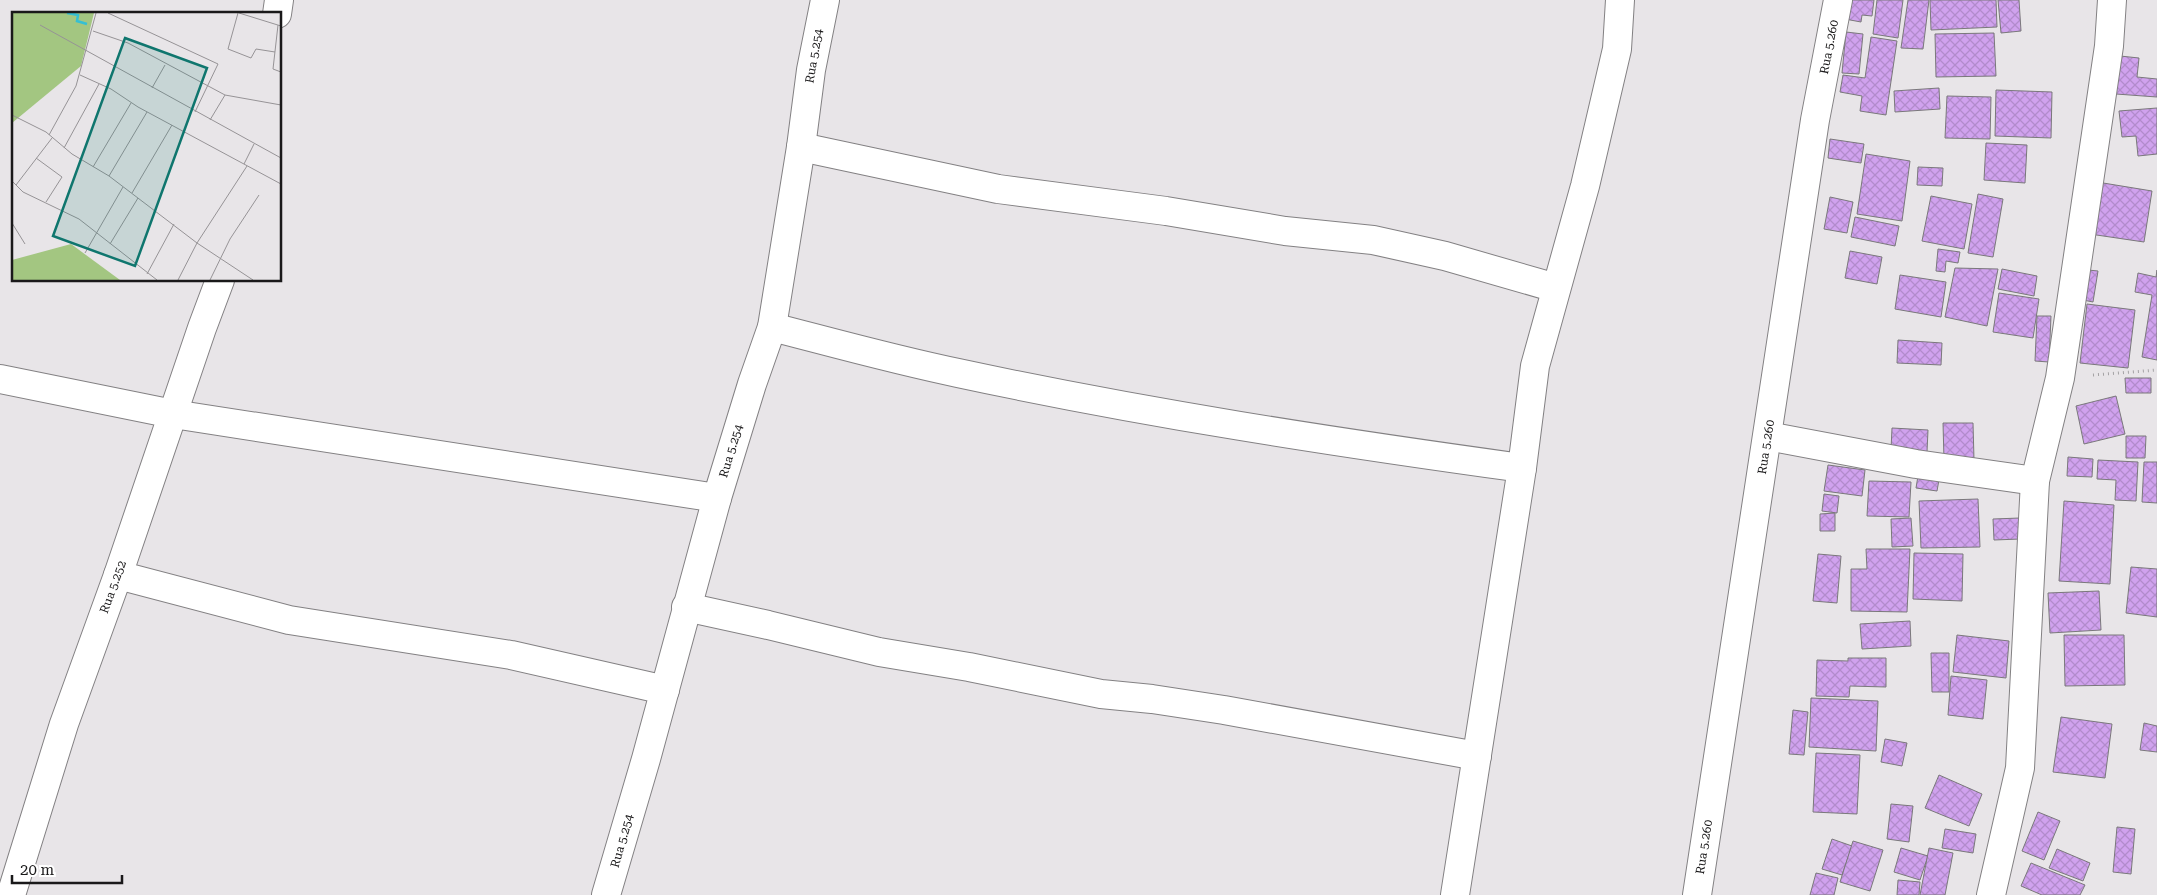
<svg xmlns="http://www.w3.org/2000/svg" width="2157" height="895" font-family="'Roboto Serif',serif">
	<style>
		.building { fill: url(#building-cross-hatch); stroke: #7a787b }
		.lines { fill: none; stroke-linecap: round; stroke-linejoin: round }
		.minor-casing { stroke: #838183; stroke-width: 30 }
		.path { stroke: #a4a2a4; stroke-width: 3; stroke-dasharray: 1 4; stroke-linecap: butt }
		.minor { stroke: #fff; stroke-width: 28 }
		.labels { text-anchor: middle; stroke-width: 4.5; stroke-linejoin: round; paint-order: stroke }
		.street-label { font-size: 12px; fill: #1a191a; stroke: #fff }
		.inset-river { fill: none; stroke: #35bfd3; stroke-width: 2.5 }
		.inset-road { fill: none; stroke: #969396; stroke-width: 1 }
		.view { fill: #0f766e; fill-opacity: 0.15; stroke: #0f766e; stroke-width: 2.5 }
		.inset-edge { fill: none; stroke: #1a191a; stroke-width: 2.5 }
	</style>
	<defs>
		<pattern id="building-cross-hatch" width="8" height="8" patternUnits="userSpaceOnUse" patternTransform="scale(1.25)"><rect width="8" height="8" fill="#d0a2ee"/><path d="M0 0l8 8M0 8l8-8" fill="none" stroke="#b28bcc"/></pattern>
	</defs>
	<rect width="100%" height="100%" fill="#e8e5e8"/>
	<g class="building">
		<path d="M1847,0H1874L1872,16L1862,15L1861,22L1845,19Z"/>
		<path d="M1877,0H1903L1898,38L1873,34Z"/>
		<path d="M1908,0H1929L1923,49L1901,48Z"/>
		<path d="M1930,0H1996L1997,27L1931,30Z"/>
		<path d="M1998,0H2019L2021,31L2001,33Z"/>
		<path d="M1846,32L1863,34L1859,74L1842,73Z"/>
		<path d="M1994,33L1996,76L1936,77L1935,34Z"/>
		<path d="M1871,37L1897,41L1886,115L1860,111L1862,96L1840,92L1843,75L1865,78Z"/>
		<path d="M2120,56L2139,58L2137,77L2157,79V97L2116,94Z"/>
		<path d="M1939,88L1940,109L1895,112L1894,91Z"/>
		<path d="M1996,90L2052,92L2051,138L1995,136Z"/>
		<path d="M1947,96L1991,97L1990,139L1945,138Z"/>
		<path d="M2157,108V154L2138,156L2136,136L2122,137L2119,111Z"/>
		<path d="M1830,139L1864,144L1861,163L1828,158Z"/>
		<path d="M1986,143L2027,145L2025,183L1984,180Z"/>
		<path d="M1866,154L1910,161L1902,221L1857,214Z"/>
		<path d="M1918,167L1943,168L1942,186L1917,185Z"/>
		<path d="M2091,181L2152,191L2144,242L2083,233Z"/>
		<path d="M1978,194L2003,199L1993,257L1968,253Z"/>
		<path d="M1931,196L1972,204L1964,249L1922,241Z"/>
		<path d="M1830,197L1853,202L1847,233L1824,229Z"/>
		<path d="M1855,217L1899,226L1895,246L1851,237Z"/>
		<path d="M1938,249L1960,252L1958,263L1946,261L1945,272L1936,271Z"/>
		<path d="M1850,251L1882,257L1877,284L1845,278Z"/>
		<path d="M1955,268L1998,269L1987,326L1945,317Z"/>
		<path d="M2002,269L2037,276L2034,296L1998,289Z"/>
		<path d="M2078,269L2098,271L2093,302L2073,298Z"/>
		<path d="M2157,270V360L2142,357L2152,295L2135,292L2138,273L2156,277Z"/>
		<path d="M1900,275L1946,282L1941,317L1895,309Z"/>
		<path d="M1999,293L2039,299L2033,338L1993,332Z"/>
		<path d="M2087,304L2135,310L2128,368L2080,363Z"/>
		<path d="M2037,316H2051L2049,362L2035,361Z"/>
		<path d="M1898,340L1942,343L1941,365L1897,363Z"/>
		<path d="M2125,378H2151V393H2126Z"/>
		<path d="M2116,396L2125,434L2084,444L2076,406Z"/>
		<path d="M1943,423H1973L1974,460H1944Z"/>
		<path d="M1892,428L1928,430L1927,452L1891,450Z"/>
		<path d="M2126,436H2146L2145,458H2126Z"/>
		<path d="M2068,457L2093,459L2092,477L2067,476Z"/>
		<path d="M2098,460L2138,462L2136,501L2115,500L2116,480L2097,479Z"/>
		<path d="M2144,462H2157V503L2142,502Z"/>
		<path d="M1828,465L1865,470L1862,496L1824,491Z"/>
		<path d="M1919,470L1940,474L1937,491L1916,488Z"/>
		<path d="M1869,481L1911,482L1909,517L1867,516Z"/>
		<path d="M1824,494L1839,496L1837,513L1822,511Z"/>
		<path d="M1978,499L1980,547L1921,548L1919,501Z"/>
		<path d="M2064,501L2114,505L2110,584L2059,581Z"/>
		<path d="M1835,513V531H1820V514Z"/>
		<path d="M1911,518L1913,546L1892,547L1891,519Z"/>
		<path d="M2020,518V539L1994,540L1993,519Z"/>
		<path d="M1866,549H1910L1907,612L1851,611V569H1867Z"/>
		<path d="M1914,553L1963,554L1962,601L1913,599Z"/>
		<path d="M1818,554L1841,556L1837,603L1813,601Z"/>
		<path d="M2131,567L2157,569V617L2126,613Z"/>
		<path d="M2099,591L2101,630L2050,633L2048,593Z"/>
		<path d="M1910,621L1911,646L1862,649L1860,624Z"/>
		<path d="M1957,635L2009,641L2006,678L1953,672Z"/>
		<path d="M2064,635H2124L2125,685L2065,686Z"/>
		<path d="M1931,653H1949V692H1932Z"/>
		<path d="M1848,658H1886V687L1850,686L1849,697L1816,696L1817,660L1848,661Z"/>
		<path d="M1951,676L1987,680L1983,719L1948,715Z"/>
		<path d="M1811,698L1878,701L1876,751L1809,747Z"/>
		<path d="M1793,710L1808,712L1804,755L1789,754Z"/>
		<path d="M2061,717L2112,724L2105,778L2053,772Z"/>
		<path d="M2144,723L2157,726V752L2140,750Z"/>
		<path d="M1885,739L1907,743L1902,766L1881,762Z"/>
		<path d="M1816,753L1860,755L1857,814L1813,812Z"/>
		<path d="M1939,775L1982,794L1969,826L1925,808Z"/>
		<path d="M1891,804L1913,806L1909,842L1887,839Z"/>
		<path d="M2038,812L2060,821L2044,860L2022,851Z"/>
		<path d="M2117,827L2135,829L2131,874L2113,872Z"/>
		<path d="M1945,829L1976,834L1973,853L1942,848Z"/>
		<path d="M1832,839L1852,846L1842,875L1822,869Z"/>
		<path d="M1853,841L1883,850L1870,891L1840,882Z"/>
		<path d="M1901,848L1928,856L1920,880L1894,872Z"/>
		<path d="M1929,848L1953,853L1945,895H1920Z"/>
		<path d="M2057,849L2090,863L2083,881L2049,868Z"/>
		<path d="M2031,863L2085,885L2080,895H2042L2021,886Z"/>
		<path d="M1816,873L1838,878L1834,895H1810Z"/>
		<path d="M1898,880L1920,882L1919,895H1897Z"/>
	</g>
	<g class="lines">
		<defs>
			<g id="minor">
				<path d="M277,14L279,0"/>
				<path d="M801,147L998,189L1166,211L1285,231L1373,240L1445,256L1556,288"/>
				<path d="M772,327C834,343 895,360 958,373C1144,413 1333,442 1522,468"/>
				<path d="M0,379L173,414L717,498"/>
				<path d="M1768,436L1916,464L2035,481"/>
				<path d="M118,575L289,620L511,655L665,690"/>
				<path d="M686,607L768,625L879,652L969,667L1101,694L1152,699L1224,710L1477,756"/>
				<path d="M11,895L64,724L118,575L202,328L220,280"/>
				<path d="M606,895L646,759L717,498L752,384L772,327L801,147L811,70L825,0"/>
				<path d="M1455,895L1522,468L1535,366L1585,186L1617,49L1620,0"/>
				<path d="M1697,895L1815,120L1838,0"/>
				<path d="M1991,895L2020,768L2035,481L2060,378L2109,46L2112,0"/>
			</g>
		</defs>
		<use href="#minor" class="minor-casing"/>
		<path class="path" d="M2093,375L2157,370"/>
		<use href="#minor" class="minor"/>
	</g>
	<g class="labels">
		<g class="street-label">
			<text transform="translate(1829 47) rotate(-79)" y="4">Rua 5.260</text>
			<text transform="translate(814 56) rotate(-80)" y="4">Rua 5.254</text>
			<text transform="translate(1766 447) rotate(-81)" y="4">Rua 5.260</text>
			<text transform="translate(731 451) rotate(-73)" y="4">Rua 5.254</text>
			<text transform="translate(113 587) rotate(-70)" y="4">Rua 5.252</text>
			<text transform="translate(622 841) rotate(-74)" y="4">Rua 5.254</text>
			<text transform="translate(1704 847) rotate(-81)" y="4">Rua 5.260</text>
		</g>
	</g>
	<g transform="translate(12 12)">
		<rect width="269" height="269" fill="#e8e5e8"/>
		<path d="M0,1H82L69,54L0,111Z" fill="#a3c681"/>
		<path d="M59,232L108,268H0V248Z" fill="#a3c681"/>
		<path class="inset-river" d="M55,1L66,3L65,9L75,12"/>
		<path class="inset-road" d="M96,1L206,52L183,100M226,1L216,37L239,46L244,37L263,40M227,1L269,14M28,13L269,146M266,13L261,57L269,60M81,19L116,31L213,83L269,93M68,63L99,77L126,95L269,172M140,76L153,53M0,103L34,120L60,142L97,164L185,231L241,268M198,108L213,83M37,123L64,74L84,1M52,136L87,72M24,146L50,165L34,190M232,152L242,132M81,155L119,91M97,164L135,100M0,169L11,180L67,207L145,268M4,173L40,126M120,181L160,113M0,211L13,232M98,232L126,186M73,241L111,175M135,262L162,212M166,268L185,231L235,154M198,268L218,227L247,183"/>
		<path class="view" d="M113,26L195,56L123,254L41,224Z"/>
		<rect width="269" height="269" class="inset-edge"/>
	</g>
	<path d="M12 875v8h110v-8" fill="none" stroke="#1a191a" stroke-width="2.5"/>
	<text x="20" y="875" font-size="15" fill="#1a191a" stroke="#ffffff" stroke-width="4" paint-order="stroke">20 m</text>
</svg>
